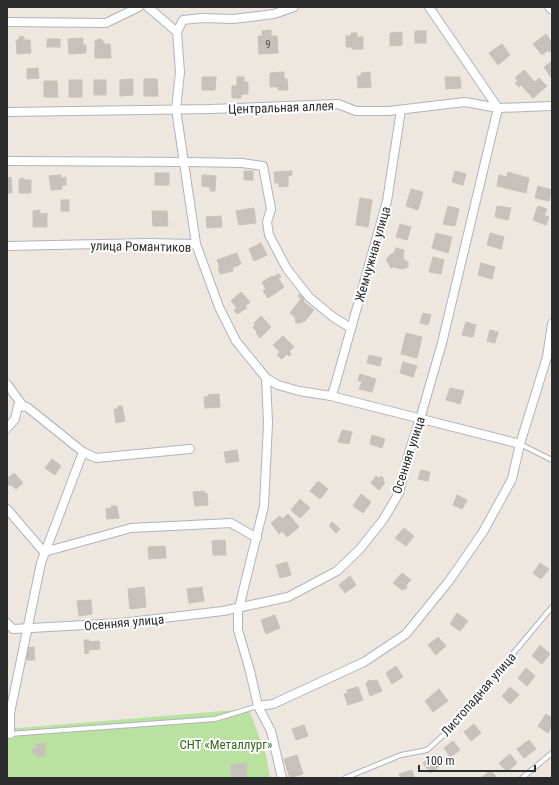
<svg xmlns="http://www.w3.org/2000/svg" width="559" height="785" font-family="'Roboto Condensed',sans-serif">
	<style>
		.green { fill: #b9e19f }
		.building { fill: #c6c1bb; stroke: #c9c2b9 }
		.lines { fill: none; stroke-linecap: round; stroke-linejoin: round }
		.service-casing { stroke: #b0b3bc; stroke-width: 6 }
		.minor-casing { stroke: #b0b3bc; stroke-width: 10 }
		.service { stroke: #fff; stroke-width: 4 }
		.minor { stroke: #fff; stroke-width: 8 }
		.labels { text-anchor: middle; stroke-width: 4; stroke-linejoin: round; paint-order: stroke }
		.number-label { font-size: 11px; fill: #525150 }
		.street-label { font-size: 13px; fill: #2c2c2c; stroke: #fff }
		.park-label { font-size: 13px; fill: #32681e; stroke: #fff }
	</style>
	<rect width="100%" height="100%" fill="#ede7e0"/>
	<path class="green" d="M249,709L266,755L270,778H7V729Z"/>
	<g class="building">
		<path d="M271,30V36H277L278,53L259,54L258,36H262V31Z"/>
		<rect x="415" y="31" width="11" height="12"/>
		<path d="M402,32V45L390,46V33Z"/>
		<path d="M351,33H357V37H363V49H352V47H346V36H351Z"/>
		<path d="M546,34L552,43V50L549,52L548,50L542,55L533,44Z"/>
		<path d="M21,36L24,37V40H30L31,53L17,54L16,40H19V37Z"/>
		<path d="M83,38V45H86V53L69,54L68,39Z"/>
		<rect x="47" y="39" width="13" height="8"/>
		<path d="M99,39L102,40L105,44H110L111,58H95V41Z"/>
		<path d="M502,44L510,55L498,65L489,53Z"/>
		<path d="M552,61V79L544,67Z"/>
		<path d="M38,68L39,78L27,79V69Z"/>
		<path d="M524,70L535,82L539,78L547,86L533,98L521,85L519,87L515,83L518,81L515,78Z"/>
		<path d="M284,72V79H287L288,90H278V87H270V73Z"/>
		<path d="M370,72L371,87L358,88L357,76H361V73Z"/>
		<path d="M202,77H216L215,90H202Z"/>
		<path d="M237,77H244V82H248V94H241V98H232V86H237Z"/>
		<path d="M445,77H460L461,88L446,89Z"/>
		<path d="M133,79V95L120,96V80Z"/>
		<path d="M144,79H157L158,96H144Z"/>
		<rect x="69" y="80" width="13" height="17"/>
		<rect x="94" y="80" width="12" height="15"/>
		<path d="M44,81H57L58,97H44Z"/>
		<rect x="244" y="171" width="9" height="9"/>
		<path d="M292,171V175L288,176V186L279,187V183H275L274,172Z"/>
		<path d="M455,171L466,174L463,185L452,182Z"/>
		<path d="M508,172L529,178L526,193L497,186L499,175L507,177Z"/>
		<rect x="155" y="173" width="14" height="12"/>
		<path d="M61,175V178L66,177V185H62V189L51,190L49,176Z"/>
		<path d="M202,175L216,176L215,191H210V187L202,186Z"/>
		<path d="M7,176L8,178L11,177L12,193H7Z"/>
		<path d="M23,178L25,180H31V193H19V179Z"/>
		<path d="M538,186L552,190L549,201L535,198Z"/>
		<path d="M411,189L423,192L418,210L406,206Z"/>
		<path d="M360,198L372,200L368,227L356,225Z"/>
		<rect x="61" y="200" width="8" height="11"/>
		<path d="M448,206L459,209L455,226L443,224Z"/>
		<path d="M497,206L511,208L508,220L495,217Z"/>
		<path d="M538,206L547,209L544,215L549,217L546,225L533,220Z"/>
		<path d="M254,208L256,223L239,225L236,211Z"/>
		<path d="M40,210V214L47,213V227H33V211Z"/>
		<path d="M152,211H167L168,226H153Z"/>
		<path d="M221,216L222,227L207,228L206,217Z"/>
		<path d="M400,224L411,227L407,240L396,237Z"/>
		<path d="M436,233L452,237L448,253L432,248Z"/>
		<path d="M490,233L504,237L501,249L487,245Z"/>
		<path d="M261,243L267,255L254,261L249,249Z"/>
		<path d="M396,248L404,250L403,256L404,260L408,262V267L402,269L394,267L391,268L387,261V258L390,255L394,253Z"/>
		<path d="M237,253L241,264L232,268L233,271L220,274L218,268L220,267L217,260Z"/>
		<path d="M433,257L444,260L441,274L429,272Z"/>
		<path d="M481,263L495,267L492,279L478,275Z"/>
		<path d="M279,274L281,277L278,278L284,287L268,298L263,291L266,289L262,282L272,276L273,277Z"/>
		<path d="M241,292L250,302L245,306L247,308L237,314L234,310L237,308L231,301Z"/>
		<path d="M299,294L305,299L303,301L314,310L305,321L300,323H296L295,317L290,313L301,299L298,296Z"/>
		<path d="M423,313L431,315L428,325L420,323Z"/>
		<path d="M261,316L271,327L260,338L256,333L257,332L253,327L255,325L254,323Z"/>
		<path d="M466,322L476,325L473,337L462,335Z"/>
		<path d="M490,330L498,332L495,343L487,341Z"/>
		<path d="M406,333L422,337L417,358L401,354Z"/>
		<path d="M283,336L294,347L289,351L291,354L289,356L287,354L282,359L277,355L280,352L273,345Z"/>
		<path d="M369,355L382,358L380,366L367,363Z"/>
		<path d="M403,362L417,366L413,377L400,373Z"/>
		<path d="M360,374L376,379L372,392L359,389L362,382L358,380Z"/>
		<path d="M450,388L464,391L460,404L446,400Z"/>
		<path d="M219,394L220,407L205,408L204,397H208V395Z"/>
		<path d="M118,406H122L125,421L116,423L114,409H118Z"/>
		<path d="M342,430L352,432L349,444L338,442Z"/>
		<path d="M372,435L385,439L382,448L370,444Z"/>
		<path d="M237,450L239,461L226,463L224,452Z"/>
		<path d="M52,459L61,466L55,475L45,468Z"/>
		<path d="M421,470L430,472L428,481L418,479Z"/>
		<path d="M14,473L23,483L16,489L12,485L10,486L7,483V479Z"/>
		<path d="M376,476L379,478L381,476L384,479L383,481L385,483L379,490L371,483Z"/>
		<path d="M318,481L328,489L320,499L310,491Z"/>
		<path d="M204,491L205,493H207L208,505L195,506L193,492Z"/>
		<path d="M361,494L371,502L363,513L353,506Z"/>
		<path d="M457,495L467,500L462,509L453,505Z"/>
		<path d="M300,499L310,508L300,518L291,510Z"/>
		<path d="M111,506H117L119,518L107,519L106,509L112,508Z"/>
		<path d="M288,514L299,527L287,537L282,531L279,534L271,523L280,516L282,519Z"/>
		<path d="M332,522L340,529L336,533L329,526Z"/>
		<path d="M404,528L414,536L406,546L395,538Z"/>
		<path d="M225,540L226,555H213L212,541Z"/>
		<path d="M165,546L166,558L149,559L148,547Z"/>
		<path d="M287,562L291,575L280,578L276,565Z"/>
		<path d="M540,563L549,569L541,579L533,573Z"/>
		<path d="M402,573L411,580L406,585L407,588L402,590L393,583Z"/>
		<path d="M350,576L356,585L345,593L339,585Z"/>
		<path d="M144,587L146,607L130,609L128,589Z"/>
		<path d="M202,587L204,601L189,603L187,589Z"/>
		<path d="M91,600L92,614L79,616L77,601Z"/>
		<path d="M457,613L468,621L460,631L450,624Z"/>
		<path d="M275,615L280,628L266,634L261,620Z"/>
		<path d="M438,637L446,646L436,655L428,645Z"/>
		<path d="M84,640H89V642L99,641L100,649L88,650L89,653L85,654Z"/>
		<path d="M540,645L550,654L542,664L532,656Z"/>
		<path d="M34,647L35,660H27L26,648Z"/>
		<path d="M396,666L403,677L392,684L386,673Z"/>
		<path d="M526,668L535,676L527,686L518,678Z"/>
		<path d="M377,680L382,691L370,696L366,683L368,681Z"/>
		<path d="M358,687L363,700L348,705L344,694L348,693L347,690Z"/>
		<path d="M510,687L519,695L510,704L502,696Z"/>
		<path d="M439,689L448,701L433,712L425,701Z"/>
		<path d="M546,714L552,718V726L548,733L538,726Z"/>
		<path d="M474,724L481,733L471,741L464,732Z"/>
		<path d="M304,725L308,736L296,740L292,729Z"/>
		<path d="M529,740L536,749L524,758L517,749Z"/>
		<path d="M453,741L460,750L450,757L444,748Z"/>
		<path d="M45,743V756L37,757V753H32L33,749H36V744Z"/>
		<path d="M510,754L517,763L507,772L499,763Z"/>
		<path d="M297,755L303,774L290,778L284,759Z"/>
		<path d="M432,756L440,766L431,773L423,763Z"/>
		<path d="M246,763L247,776L232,777L231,765Z"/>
		<path d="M412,770L414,778H401L399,774Z"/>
		<path d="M491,770L497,778H481Z"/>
	</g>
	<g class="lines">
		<defs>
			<g id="service">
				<path d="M520,444L552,460"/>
				<path d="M9,734L215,719L258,706"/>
				<path d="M345,778L401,755L427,750L449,730L552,607"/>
				<path d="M522,778L552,753"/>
			</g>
			<g id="minor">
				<path d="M148,7L177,32L183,20L202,18L233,19L250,17L274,14L294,7"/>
				<path d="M549,7L552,10"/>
				<path d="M7,22L106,23L139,7"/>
				<path d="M177,32L180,72L176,109L196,244"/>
				<path d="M7,112L211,109L338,104L356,111H389L465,102L498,108L552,106"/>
				<path d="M7,161L189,162L242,163L263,166L271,209L267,222L269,235L287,269L309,297L333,317L351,328"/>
				<path d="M7,246L148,243L196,244L219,307L236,341L266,378L278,385L299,391L331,396L520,444"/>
				<path d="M266,378L268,423L264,506L238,612V630L250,671L258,706L271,731L282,778"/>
				<path d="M7,384L23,406"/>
				<path d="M331,396L334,389L387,201L401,110"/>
				<path d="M7,428L15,419L18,406L27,407L83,452L96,458L190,449"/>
				<path d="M7,509L44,552L131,528L231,523L257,538"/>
				<path d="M7,623L13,629L121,623L223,611L288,597L337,571L359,550L383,520L399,493L408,456L420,419L442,343L498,108L429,7"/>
				<path d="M258,706L273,704L364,662L406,634L449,581L483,532L512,479L520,444L547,357L552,324"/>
				<path d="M10,734V713L41,563L83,452"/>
			</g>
		</defs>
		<use href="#service" class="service-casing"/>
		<use href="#minor" class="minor-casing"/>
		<use href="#service" class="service"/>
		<use href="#minor" class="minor"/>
	</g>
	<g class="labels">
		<g class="number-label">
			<text x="268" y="48">9</text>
		</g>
		<g class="street-label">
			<text transform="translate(281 107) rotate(-2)" y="5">Центральная аллея</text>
			<text transform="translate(141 246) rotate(1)" y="5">улица Романтиков</text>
			<text transform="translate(372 254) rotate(-74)" y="5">Жемчужная улица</text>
			<text transform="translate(408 455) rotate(-72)" y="5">Осенняя улица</text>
			<text transform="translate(124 622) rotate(-5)" y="5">Осенняя улица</text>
			<text transform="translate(478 694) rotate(-49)" y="5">Листопадная улица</text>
		</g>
		<g class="park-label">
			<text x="226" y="749">СНТ «Металлург»</text>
		</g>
	</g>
	<rect width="559" height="785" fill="none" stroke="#2c2c2c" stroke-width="16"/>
	<path d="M419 765v6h116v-6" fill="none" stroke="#2c2c2c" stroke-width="2"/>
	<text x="425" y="765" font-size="12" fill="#2c2c2c" stroke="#ffffff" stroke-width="3" paint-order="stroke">100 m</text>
</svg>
